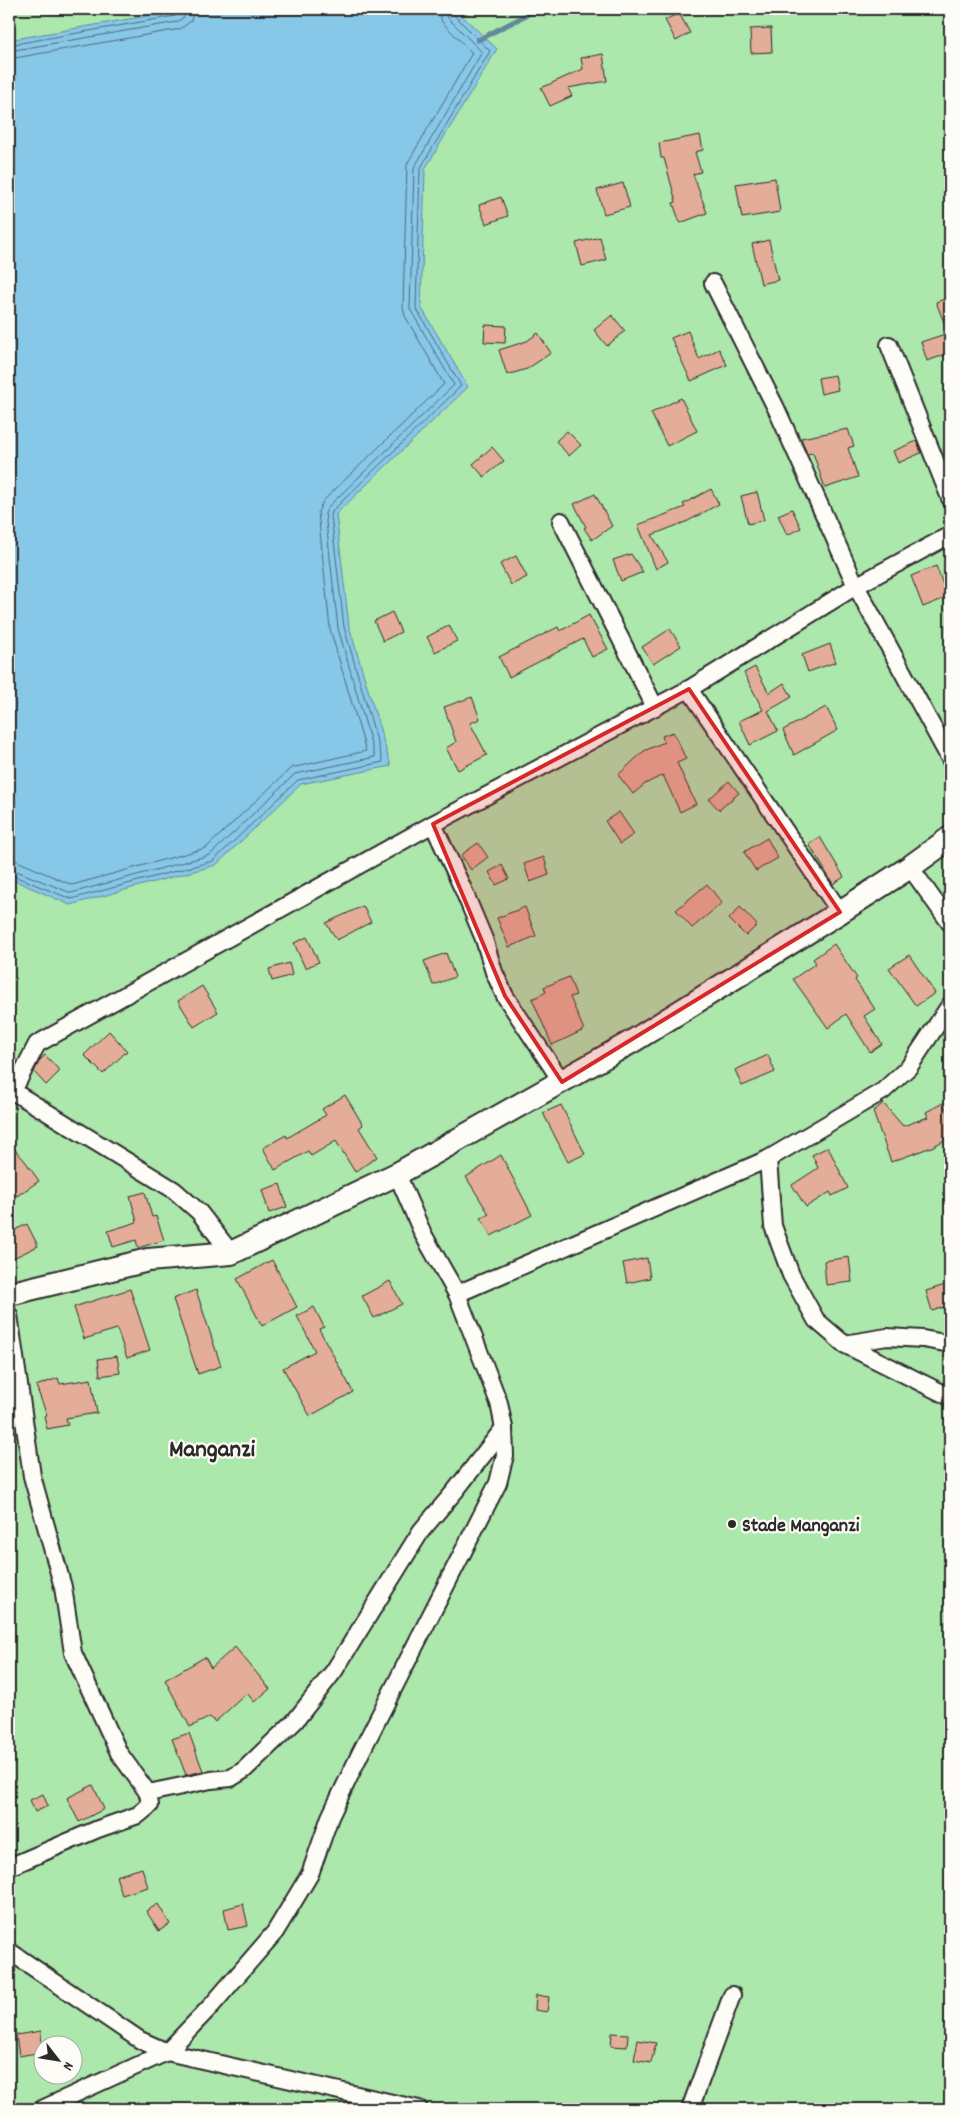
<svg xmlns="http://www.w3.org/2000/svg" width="959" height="2118" font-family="Dekko,sans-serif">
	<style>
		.green { fill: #ace7ac; stroke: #6c896c; fill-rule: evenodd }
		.water { fill: #87c7e8; stroke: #62899c }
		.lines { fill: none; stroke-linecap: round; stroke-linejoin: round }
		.shore { stroke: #506977; stroke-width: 1 }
		.stream { stroke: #62899c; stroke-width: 5 }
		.building { fill: #e3ad97; stroke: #2b2b2b }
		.minor-casing { stroke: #2b2b2b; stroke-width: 20 }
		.secondary-casing { stroke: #2b2b2b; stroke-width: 26 }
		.minor { stroke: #fdfcf7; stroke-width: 16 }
		.secondary { stroke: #fdfcf7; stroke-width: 22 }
		.marked { fill: #d62828; fill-opacity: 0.2; stroke: #d62828; stroke-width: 4; stroke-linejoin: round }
		.poi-dot { fill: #2b2b2b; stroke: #fdfcf7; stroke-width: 2 }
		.labels { text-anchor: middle; stroke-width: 4.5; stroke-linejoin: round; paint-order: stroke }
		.poi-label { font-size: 20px; font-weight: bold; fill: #2b2b2b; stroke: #fdfcf7; text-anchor: start }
		.district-label { font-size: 25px; font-weight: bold; fill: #2b2b2b; stroke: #fdfcf7 }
	</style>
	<rect width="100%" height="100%" fill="#fdfcf7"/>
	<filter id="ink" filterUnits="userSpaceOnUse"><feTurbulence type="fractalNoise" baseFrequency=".02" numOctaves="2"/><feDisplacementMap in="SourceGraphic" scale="10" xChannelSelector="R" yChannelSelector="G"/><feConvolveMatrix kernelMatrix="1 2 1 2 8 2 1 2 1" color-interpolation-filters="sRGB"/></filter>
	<g filter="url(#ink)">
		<path class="green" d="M9,9H950V2109H9ZM42,2046H72V2076H42Z"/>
		<path class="water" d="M175,9H365L366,10L455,9L497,49L425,169L421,307L468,387L336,514L349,626L391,766L301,784L216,865L70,905L9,878V40L175,11Z"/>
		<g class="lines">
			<g class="shore">
				<path d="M9,45L175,16L179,13L180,9"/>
				<path d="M9,51L177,22L184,17L186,9"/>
				<path d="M9,59L180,29L191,21L194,9"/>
				<path d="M9,860L17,861L72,885L206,848L291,768L366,751L330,629L318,512L323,501L444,384L405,316L403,307L407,164L472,53L442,22L438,9"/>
				<path d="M9,868L71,893L210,855L295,774L375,757L338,628L325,513L329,506L454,385L410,309L414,168L482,52L448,18L445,9"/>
				<path d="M9,874L71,899L213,861L298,780L383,762L344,627L331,515L333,510L461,386L416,308L420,169L490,51L453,14L452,9"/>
			</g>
			<path class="stream" d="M478,40L538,9"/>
		</g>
		<g class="building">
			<path d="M679,13L690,33L676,41L665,20Z"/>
			<path d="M771,28L772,52L751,53L750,29Z"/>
			<path d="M603,54L607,81L568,88L572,96L550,106L541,88L583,69L581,58Z"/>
			<path d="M700,135L703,150L695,152L701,172L693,174L707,213L680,223L673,203L676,202L664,158H661L659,143Z"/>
			<path d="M775,178L780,212L742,218L736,184Z"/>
			<path d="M623,183L630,207L604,214L597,190Z"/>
			<path d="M501,197L508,216L486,224L479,205Z"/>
			<path d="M600,237L606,260L582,266L576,243Z"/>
			<path d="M769,240L778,280L761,284L752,244Z"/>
			<path d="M950,297V353L927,361L921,342L948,333L936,302Z"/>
			<path d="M612,315L625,331L607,346L594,330Z"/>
			<path d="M485,325L506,326L505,343L484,342Z"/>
			<path d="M688,331L699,359L719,349L727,365L691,381L671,338Z"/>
			<path d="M538,333L551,353L527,369L507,375L499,350L527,341Z"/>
			<path d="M835,375L838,390L821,394L818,378Z"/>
			<path d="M681,398L697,431L667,446L651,413Z"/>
			<path d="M848,429L854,446L848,448L858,477L825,488L813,453L807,454L801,438Z"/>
			<path d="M567,431L581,445L569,456L556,441Z"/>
			<path d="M917,441L921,453L898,463L893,451Z"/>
			<path d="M492,447L504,461L484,477L473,464Z"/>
			<path d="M711,489L719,504L688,521L652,535L668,562L656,569L638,525L685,507L683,504Z"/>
			<path d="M757,492L764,520L748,524L741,496Z"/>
			<path d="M595,494L612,526L592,540L584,528L586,527L574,504Z"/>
			<path d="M792,509L801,528L787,535L778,515Z"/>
			<path d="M631,554L643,572L621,581L613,560Z"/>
			<path d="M516,556L527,577L511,585L500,564Z"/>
			<path d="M936,566L948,597L923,607L911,576Z"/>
			<path d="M392,612L401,632L383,641L374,621Z"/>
			<path d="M589,615L608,649L592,657L583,639L509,677L499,657L558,627L560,631Z"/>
			<path d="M449,625L457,641L435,652L427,637Z"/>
			<path d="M670,629L681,646L653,664L642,647Z"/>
			<path d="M830,644L836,662L808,672L802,655Z"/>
			<path d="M755,667L769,693L784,683L792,697L768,711L778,731L750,745L739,721L763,710L744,673Z"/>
			<path d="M472,697L480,719L470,723L487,755L458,770L446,748L456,742L444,707Z"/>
			<path d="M826,707L838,730L794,755L783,730Z"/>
			<path d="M673,732L686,759L677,763L696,804L680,812L663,775L645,784L633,794L618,775L644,751L664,742L662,736Z"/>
			<path d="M729,781L739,793L719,810L709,799Z"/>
			<path d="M619,812L634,834L620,844L605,821Z"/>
			<path d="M820,837L844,877L833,884L809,844Z"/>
			<path d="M767,838L778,858L756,871L744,852Z"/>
			<path d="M478,843L488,857L471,870L461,855Z"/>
			<path d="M544,857L549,875L530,882L524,864Z"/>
			<path d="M502,865L509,879L496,885L489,872Z"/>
			<path d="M707,884L722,903L692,928L676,910Z"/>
			<path d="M363,906L371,922L337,940L326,923Z"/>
			<path d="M525,907L536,936L509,947L497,918Z"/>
			<path d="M740,907L757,925L746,936L729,919Z"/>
			<path d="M307,937L319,962L305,968L294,943Z"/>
			<path d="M834,944L857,978L855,980L875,1009L864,1016L882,1044L870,1052L846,1014L828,1028L793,979L816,963L813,959Z"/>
			<path d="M446,953L455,977L433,985L424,961Z"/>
			<path d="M909,955L935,993L916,1006L889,968Z"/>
			<path d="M289,963L292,975L272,981L269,969Z"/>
			<path d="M569,977L576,995L570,997L584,1030L552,1045L532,999L546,992L544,987Z"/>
			<path d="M202,986L218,1012L194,1027L178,1001Z"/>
			<path d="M109,1031L127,1051L103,1074L84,1055Z"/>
			<path d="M45,1055L60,1071L46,1085L34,1072L40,1060Z"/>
			<path d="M768,1055L775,1072L742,1086L735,1070Z"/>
			<path d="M345,1095L363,1125L359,1128L377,1157L355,1172L336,1141L311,1156L308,1151L275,1170L263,1148L286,1135L287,1138L326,1115L322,1109Z"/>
			<path d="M883,1103L903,1126L928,1117L926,1112L943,1103L950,1117V1137L934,1146L891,1162L873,1112Z"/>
			<path d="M561,1105L585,1154L568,1162L543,1113Z"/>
			<path d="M9,1143L25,1161L39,1181L17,1196L9,1183Z"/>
			<path d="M828,1147L848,1188L832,1196L830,1192L806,1207L792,1185L818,1168L812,1155Z"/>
			<path d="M501,1155L532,1215L491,1236L481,1218L489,1214L466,1177Z"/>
			<path d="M280,1184L287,1207L269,1213L262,1190Z"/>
			<path d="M145,1192L152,1217L156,1216L164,1240L138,1248L136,1240L113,1247L108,1231L137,1222L130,1196Z"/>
			<path d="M27,1224L38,1246L9,1260V1233Z"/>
			<path d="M849,1257L852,1282L826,1285L824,1261Z"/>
			<path d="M647,1258L650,1278L627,1283L623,1263Z"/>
			<path d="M272,1260L297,1307L262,1326L237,1279Z"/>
			<path d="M390,1281L402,1304L374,1318L362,1296Z"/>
			<path d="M945,1285L950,1305L932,1311L926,1291Z"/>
			<path d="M130,1289L150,1350L127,1358L117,1329L84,1339L74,1307Z"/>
			<path d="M196,1290L221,1366L198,1374L173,1299Z"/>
			<path d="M314,1307L324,1327L319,1329L353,1392L310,1416L283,1368L315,1351L297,1316Z"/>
			<path d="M117,1356L120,1373L100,1376L98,1359Z"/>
			<path d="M58,1378L60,1384L91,1379L97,1413L66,1418L68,1425L47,1429L44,1416L47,1415L36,1386Z"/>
			<path d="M235,1647L270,1689L254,1702L247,1693L215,1722L210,1717L190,1727L165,1680L205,1657L211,1668Z"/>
			<path d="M189,1733L203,1771L186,1775L172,1739Z"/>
			<path d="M93,1785L104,1809L79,1822L67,1798Z"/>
			<path d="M43,1794L48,1806L35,1812L30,1800Z"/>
			<path d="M142,1868L148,1887L122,1895L116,1876Z"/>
			<path d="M158,1904L170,1924L159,1931L146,1911Z"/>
			<path d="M243,1904L248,1926L228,1930L224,1909Z"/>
			<path d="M536,1995L549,1997L547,2012L535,2010Z"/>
			<path d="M41,2031L42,2052L19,2056L16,2035Z"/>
			<path d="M612,2033L628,2034L627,2047L611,2046Z"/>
			<path d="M638,2040L656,2043L651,2063L634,2060Z"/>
		</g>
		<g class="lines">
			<defs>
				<g id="minor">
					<path d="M713,283L776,408L856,586L950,759"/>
					<path d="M889,345L950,498"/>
					<path d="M561,521L655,707"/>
					<path d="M689,689L840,912"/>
					<path d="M433,824L463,889L484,939L494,972L505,996L562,1082"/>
					<path d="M910,867L950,923"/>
					<path d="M9,1089L174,1190L199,1212L231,1253"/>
					<path d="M13,1091L37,1044L433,824L689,689L856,586L950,535"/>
					<path d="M768,1159L773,1226L791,1275L816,1320L844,1344L950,1397"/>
					<path d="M457,1294L768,1159L883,1091L909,1067L950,1005"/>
					<path d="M9,1315L32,1476L63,1587L73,1653L119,1753L148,1793"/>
					<path d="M844,1344L887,1337L923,1339L950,1344"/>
					<path d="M9,1867L98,1829L138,1815L150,1805L148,1793L211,1780L231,1778L244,1770L295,1721L334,1671L421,1531L455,1491L504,1428"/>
					<path d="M9,1951L140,2040L167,2052L419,2109"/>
					<path d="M42,2109L167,2052L212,2005L275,1932L310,1874L330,1817L360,1754L498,1483L505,1455L504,1428L499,1403L457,1294L423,1234L397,1174"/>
					<path d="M690,2109L732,1995"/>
				</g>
				<path id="secondary" d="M9,1294L148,1260L231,1253L397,1174L633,1041L840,912L910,867L950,838"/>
			</defs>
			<use href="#minor" class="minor-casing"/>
			<use href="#secondary" class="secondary-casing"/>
			<use href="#minor" class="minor"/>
			<use href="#secondary" class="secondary"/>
		</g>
	</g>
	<path class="marked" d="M689,689L840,912L562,1082L505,996L433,824Z"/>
	<circle class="poi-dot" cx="732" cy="1524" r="5"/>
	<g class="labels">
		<g class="poi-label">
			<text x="742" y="1531">Stade Manganzi</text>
		</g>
		<g class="district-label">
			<text x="212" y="1456">Manganzi</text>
		</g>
	</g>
	<rect width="959" height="2118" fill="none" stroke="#fdfcf7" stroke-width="30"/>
	<rect x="15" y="15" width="929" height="2088" fill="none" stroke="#2b2b2b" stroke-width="2" filter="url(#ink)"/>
	<g transform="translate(58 2060) rotate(121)"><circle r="24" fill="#fdfcf7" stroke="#a9a8a5"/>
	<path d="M0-4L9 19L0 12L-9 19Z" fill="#2b2b2b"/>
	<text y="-8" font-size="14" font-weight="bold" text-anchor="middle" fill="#2b2b2b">N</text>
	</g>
</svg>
